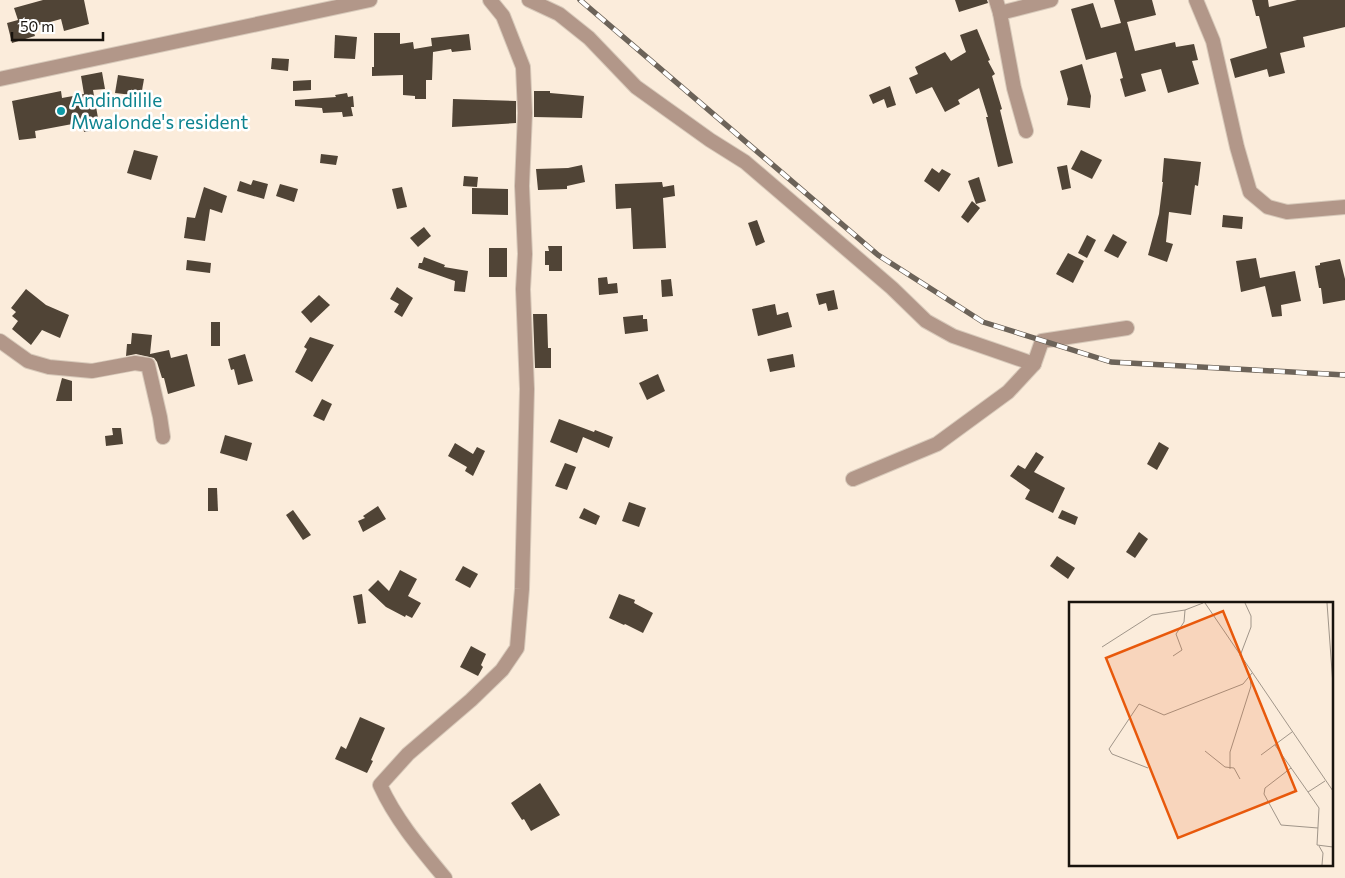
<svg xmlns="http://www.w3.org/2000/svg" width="1345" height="878" font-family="Commissioner,sans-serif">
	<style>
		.building { fill: #504436 }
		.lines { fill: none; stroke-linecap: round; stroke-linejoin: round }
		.minor-casing { stroke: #d7c9ba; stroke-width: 16 }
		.tertiary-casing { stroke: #d7c9ba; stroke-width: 16 }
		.minor { stroke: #b29789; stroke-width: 14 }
		.tertiary { stroke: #b29789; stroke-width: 14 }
		.rail-casing { stroke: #6c6359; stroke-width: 5.5 }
		.rail { stroke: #fff; stroke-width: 4; stroke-dasharray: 11; stroke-linecap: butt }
		.culture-dot { fill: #0f9aa8; stroke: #fff; stroke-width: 2 }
		.labels { text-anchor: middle; stroke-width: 5; stroke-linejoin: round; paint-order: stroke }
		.culture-label { font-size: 19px; fill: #0d838f; stroke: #fff; text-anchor: start }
		.inset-road { fill: none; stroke: #a09589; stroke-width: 1 }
		.view { fill: #e8590c; fill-opacity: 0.15; stroke: #e8590c; stroke-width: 2.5 }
		.inset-edge { fill: none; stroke: #18130d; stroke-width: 2.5 }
	</style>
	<rect width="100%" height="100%" fill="#fbecdb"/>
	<g class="building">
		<path d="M43,0H84L89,24L64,31L61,19L32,27L35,36L12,43L7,23L18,20L14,8Z"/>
		<path d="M955,0H987L988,3L959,12Z"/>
		<path d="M1114,0H1152L1156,15L1127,22L1135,51L1175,42L1176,47L1194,44L1198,60L1192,61L1199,84L1168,93L1161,69L1141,74L1146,91L1125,97L1120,79L1123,78L1116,52L1086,60L1071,9L1093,3L1101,28L1121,23Z"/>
		<path d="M1252,0H1268L1269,7L1297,0H1345V27L1303,37L1305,47L1280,53L1285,73L1269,77L1267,69L1235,78L1230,59L1267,48L1259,16H1256Z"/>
		<path d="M977,29L990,60L988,61L995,74L992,76L1002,109L1000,110L1013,163L998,167L986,117H988L979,88L958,100L960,104L945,112L932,87L916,94L909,78L918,74L915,67L945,52L951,61L966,52L960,35Z"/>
		<path d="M374,33H400V44L413,42L414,49L432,46L431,38L469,34L471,50L452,52L451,49L433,52L432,80H426V99H415V96L403,95V75L372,76V67H374Z"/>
		<path d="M335,35L357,37L355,59L334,58Z"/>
		<path d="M272,58L289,59L288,71L271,69Z"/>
		<path d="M1082,64L1091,96L1090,108L1067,105L1068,99L1060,71Z"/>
		<path d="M102,72L105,89L93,90L100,129L84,132L83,122L35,131L36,138L19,140L12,101L61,91L62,98L84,94L81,76Z"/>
		<path d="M118,75L144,79L141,96L115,93Z"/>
		<path d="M311,80V90L293,91V81Z"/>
		<path d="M890,86L896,105L887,108L884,99L873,104L869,95Z"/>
		<path d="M534,91H550V93L584,96L582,118L534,117Z"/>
		<path d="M347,93L348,97L353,96L354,107H351L353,116L343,117L342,112L323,113L322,108L295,106V100L336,97L335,95Z"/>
		<path d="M453,99L516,101V123L452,127Z"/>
		<path d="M134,150L158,156L151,180L127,173Z"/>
		<path d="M1081,150L1102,160L1092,179L1071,169Z"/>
		<path d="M321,154L338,156L336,165L320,163Z"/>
		<path d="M1164,158L1201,162L1198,186L1195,185L1191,215L1169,212L1166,242L1173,244L1167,262L1148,255L1159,214L1163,182H1162Z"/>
		<path d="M582,165L585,182L567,186V189L538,190L536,169L568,168Z"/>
		<path d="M1067,165L1071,188L1062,190L1057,167Z"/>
		<path d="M932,168L939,173L942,169L951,174L939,192L924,181Z"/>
		<path d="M464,176L478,177L477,187L463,186Z"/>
		<path d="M979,177L986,201L976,204L968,181Z"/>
		<path d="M253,180L268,184L264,199L237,191L240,181L251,185Z"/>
		<path d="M662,182L663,187L674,185L675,196L663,198L666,248L633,249L631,208L616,209L615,184Z"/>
		<path d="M280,184L298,189L294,202L276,196Z"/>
		<path d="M204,187L227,196L222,213L210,209L205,241L184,238L187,217L195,218Z"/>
		<path d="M402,187L407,207L397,209L392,189Z"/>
		<path d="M472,188L508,189V215L472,214Z"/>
		<path d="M972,201L980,208L968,223L961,217Z"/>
		<path d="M1223,215L1243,217L1242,229L1222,227Z"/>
		<path d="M757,220L765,242L756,246L748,223Z"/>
		<path d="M424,227L431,236L418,247L410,238Z"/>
		<path d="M1113,234L1127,242L1118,258L1104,251Z"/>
		<path d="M1087,235L1096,240L1087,258L1078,253Z"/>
		<path d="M548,246H562V271H549V265H545V251H549Z"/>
		<rect x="489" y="248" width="18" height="29"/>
		<path d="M1068,253L1084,261L1073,283L1056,274Z"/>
		<path d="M424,257L445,265L444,267L468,271L465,292L454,291L455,281L418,268L419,263H422Z"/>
		<path d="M1256,258L1260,278L1295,271L1301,301L1281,305L1282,316L1272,317L1265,286L1241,292L1236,261Z"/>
		<path d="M1340,259L1345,279V300L1323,304L1321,288H1319L1315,266L1320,265V263Z"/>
		<path d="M187,260L211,263L210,273L186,270Z"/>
		<path d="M607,277L608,284L617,283L618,293L599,295L598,278Z"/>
		<path d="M671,279L673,296L662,297L661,280Z"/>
		<path d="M397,287L413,298L402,317L394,312L399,304L390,299Z"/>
		<path d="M26,289L46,305L69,315L60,338L42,330L31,345L12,329L18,321L12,316L16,312L11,308Z"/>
		<path d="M834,290L838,309L828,311L826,303L819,305L816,294Z"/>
		<path d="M319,295L330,305L311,323L301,312Z"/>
		<path d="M775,304L777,315L788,312L792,327L758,336L752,309Z"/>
		<path d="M533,314H547L548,348H551V368H535Z"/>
		<path d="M643,315V319H647L648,331L625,334L623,317Z"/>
		<rect x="211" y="322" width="9" height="24"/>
		<path d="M132,333L152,335L150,354L169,350L171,358L187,354L195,386L168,394L164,378H162L157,362L154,358L136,354L126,356L127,344H131Z"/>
		<path d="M310,337L334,345L312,382L295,372L307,349L304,347Z"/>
		<path d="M245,354L253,381L238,385L234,369L231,370L228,359Z"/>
		<path d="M793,354L795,367L770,372L767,359Z"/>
		<path d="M658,374L665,391L647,400L639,383Z"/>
		<path d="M62,378L72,381V401H56Z"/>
		<path d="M322,399L332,404L324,421L313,416Z"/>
		<path d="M559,419L594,432L595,430L613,437L609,448L583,437L577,453L550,442Z"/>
		<path d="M112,428H121L123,444L106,446L105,436L113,435Z"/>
		<path d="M225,435L252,443L247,461L220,453Z"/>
		<path d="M1159,442L1169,448L1157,470L1147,464Z"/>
		<path d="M455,443L473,454L477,447L485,451L473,476L465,471L467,467L448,456Z"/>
		<path d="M1036,452L1044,457L1034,472L1065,488L1053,513L1025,499L1030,490L1010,476L1018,465L1025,469Z"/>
		<path d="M565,463L576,467L567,490L555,486Z"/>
		<path d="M208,488H217L218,511H208Z"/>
		<path d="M629,502L646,508L639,527L622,521Z"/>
		<path d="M378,506L386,519L363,532L358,521L365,518L363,516Z"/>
		<path d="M584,508L600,516L596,525L579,518Z"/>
		<path d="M293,510L311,535L303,540L286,515Z"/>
		<path d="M1062,510L1078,517L1075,525L1058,518Z"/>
		<path d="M1139,532L1148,539L1135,558L1126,552Z"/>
		<path d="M1057,556L1075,568L1068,579L1050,566Z"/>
		<path d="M463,566L478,574L470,588L455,580Z"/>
		<path d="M400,570L417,579L408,596L421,603L412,618L406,615L405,617L386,607L368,590L378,580L389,591Z"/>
		<path d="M362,594L366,623L358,624L353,596Z"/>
		<path d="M619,594L635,600L634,603L653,613L643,633L625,624L624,625L609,618Z"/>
		<path d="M471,646L486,654L481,665L483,667L478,676L460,667Z"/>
		<path d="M360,717L385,728L371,760L373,761L367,773L335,759L341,746L346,749Z"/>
		<path d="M540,783L560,815L531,831L524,819L522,820L511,803Z"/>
	</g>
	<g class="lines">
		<defs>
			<g id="minor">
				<path d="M529,0L559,14L589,38L636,87L710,140L745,162L892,288L926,321L953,336L1034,364"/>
				<path d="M996,0L1000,13L1014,88L1026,131"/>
				<path d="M1196,0L1213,41L1237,147L1250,192L1268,207L1287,212L1345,207"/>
				<path d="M1000,13L1051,0"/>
				<path d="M0,341L28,361L49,367L92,371L135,363L148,365L160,417L163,437"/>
				<path d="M853,479L937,444L1008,392L1034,364L1042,341L1127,328"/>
				<path d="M445,878C420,848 396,820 380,785L408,754L471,700L502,670L517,648L522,589L527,389L523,289L525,254L522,186L525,113L523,67L503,16L490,0"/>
			</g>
			<path id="tertiary" d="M0,79L370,0"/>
		</defs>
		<use href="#minor" class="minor-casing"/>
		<use href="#tertiary" class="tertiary-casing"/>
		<use href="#minor" class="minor"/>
		<use href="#tertiary" class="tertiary"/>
		<defs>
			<path id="rail" d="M580,0L878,255L983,322L1111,362L1345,375"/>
		</defs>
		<use href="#rail" class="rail-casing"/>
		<use href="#rail" class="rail"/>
	</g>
	<circle class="culture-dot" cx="61" cy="111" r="5"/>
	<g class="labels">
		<g class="culture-label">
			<text x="71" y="107">Andindilile<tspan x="71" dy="22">Mwalonde's resident</tspan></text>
		</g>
	</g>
	<g transform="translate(1069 602)">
		<rect width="264" height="264" fill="#fbecdb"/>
		<path class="inset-road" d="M136,1L264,189M258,1L264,83M33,45L83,13L116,8L134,1M104,54L113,48L107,32L115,20L116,8M171,54L182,25V14L176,1M206,143L239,190M136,149L156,165L165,166L171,177M192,153L223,130M79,166L43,152L40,147L70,102L95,113L174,82L183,71M222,166L196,186L195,192L212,223L249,226M161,167V150L182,84L181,74M256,179L239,190L250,206L248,243L264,245M250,244L254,251L253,263"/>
		<path class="view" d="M154,9L227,189L109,236L37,56Z"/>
		<rect width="264" height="264" class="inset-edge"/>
	</g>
	<path d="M12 32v8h91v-8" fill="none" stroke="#18130d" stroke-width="2.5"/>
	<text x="20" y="32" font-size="15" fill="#18130d" stroke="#ffffff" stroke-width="4" paint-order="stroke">50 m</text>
</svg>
